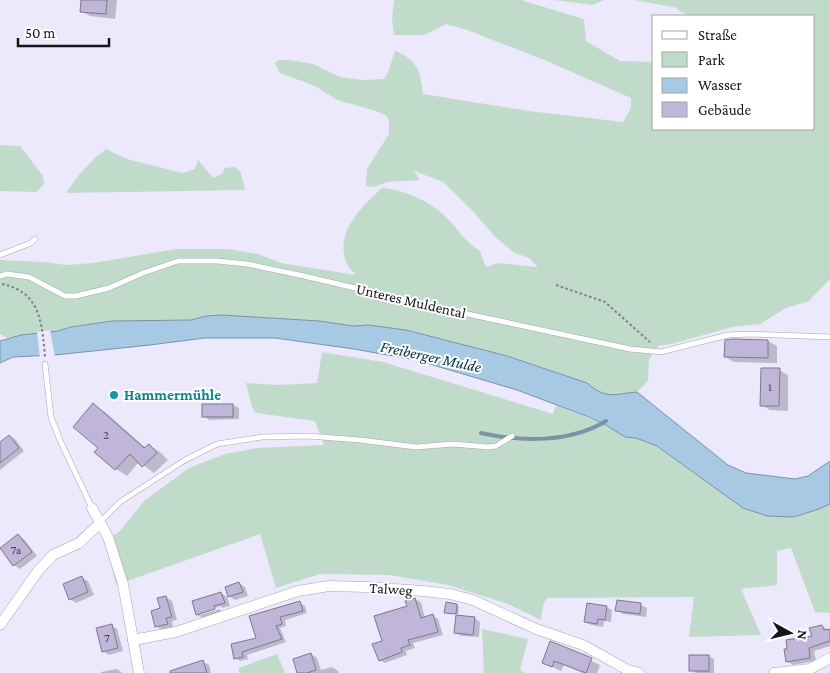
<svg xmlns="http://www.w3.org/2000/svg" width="830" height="673" font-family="'Crimson Pro',serif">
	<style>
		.green { fill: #c1dbca }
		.water { fill: #a7c9e3; stroke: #7b93a7 }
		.pier { fill: #ece9fd }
		.shadow { fill: #0003 }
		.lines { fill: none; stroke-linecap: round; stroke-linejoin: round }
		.stream { stroke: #7b93a7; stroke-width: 4 }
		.building { fill: #bfb6da; stroke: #7d798a }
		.service-casing { stroke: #a7a4b7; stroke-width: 6 }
		.minor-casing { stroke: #a7a4b7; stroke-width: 11 }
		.path { stroke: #7f7d8a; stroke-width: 2; stroke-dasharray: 2.5 2.5; stroke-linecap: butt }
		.service { stroke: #fff; stroke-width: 5 }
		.minor { stroke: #fff; stroke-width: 10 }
		.culture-dot { fill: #0f9aa8; stroke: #fff; stroke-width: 2 }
		.labels { text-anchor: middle; stroke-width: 4; stroke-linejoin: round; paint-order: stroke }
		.number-label { font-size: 12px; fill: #403c4a }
		.street-label { font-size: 15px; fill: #15141a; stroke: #fff }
		.culture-label { font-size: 15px; font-weight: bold; fill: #0d838f; stroke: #fff; text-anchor: start }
		.water-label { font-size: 16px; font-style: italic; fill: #022e48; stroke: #fff }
	</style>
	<rect width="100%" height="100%" fill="#ece9fd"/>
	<g class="green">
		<path d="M394,0H521L584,19L586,41L620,61L654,62V129H814V16H690L681,12L677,8L635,0H830V279L809,301L786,308L760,324L732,327L672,344L658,346L649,360L648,381L637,392L613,396L597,392L587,383L507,356L406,330L368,325L353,326L319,321L222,315L206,316L191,320L112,321L71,327L58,331L21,335L7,338L0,334V260L44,262L66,265L93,263L176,249H228L258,254L281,263L356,275C354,272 350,269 348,266C332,235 361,207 382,188C402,189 429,201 444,215C457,227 464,242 480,251L486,267L498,263L538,267L529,258L515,253L495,237L472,210L443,182L414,171L420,180L387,182L374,187L366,186L367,169L389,134V120L387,116L376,111L337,100L315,86L280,73L275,63L278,60H290L313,64L340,77L363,80L384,79L388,72L395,51C417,59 421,72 423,94L529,111L623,122L631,108V98L542,59L467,30L446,24L424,35H394L392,18Z"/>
		<path d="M554,0H604L593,5Z"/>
		<path d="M0,145L20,146L43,176L44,184L37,192L0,191Z"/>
		<path d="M106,149L127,159L182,173L195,169L198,160L213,178L222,174L225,168L235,167L241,173L245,190L66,193C77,176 90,161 106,149Z"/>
		<path d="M322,352L383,362L553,414L556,405L606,425L625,437L636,438L657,446L703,479L819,509L830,504V613L815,612L791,548L777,551V585L741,589L761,635L689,637L694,597L548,598L544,602L541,620L508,604L448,585L389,575L320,574L276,588L260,534L116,585L106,541L120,531L144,501L189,468L225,454L257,448L324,445L315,421L256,413L252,407L246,383L279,385L317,383Z"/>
		<path d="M482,629L528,639L520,670L525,673H484Z"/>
		<path d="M277,654L285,673H239V668Z"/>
	</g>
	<path class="water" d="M222,315L319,321L353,326L368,325L406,330L507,356L587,383C607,400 614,394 637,392L728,465L746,473L795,479L808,476L830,461V504L819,509L794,517L767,516L743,508L657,446L636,438L625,437L606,425L589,417L517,390L416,360L354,349L275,338H205L150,345L55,355L13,357L0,363V341L21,335L58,331L71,327L112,321L191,320L206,316Z"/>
	<path class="pier" d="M50,330L55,357L40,358L37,332Z"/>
	<g class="shadow">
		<path d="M82,0H117L115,19L90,16L81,11Z"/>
		<path d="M768,341L777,346V363L734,362L725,357Z"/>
		<path d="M779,370L788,375V411L770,410L761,405Z"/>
		<path d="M94,405L105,412L146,448L149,445L160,452L168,460L154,473L139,462L127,476L116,469L96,452L99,448Z"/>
		<path d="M233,405L239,408V419L209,420L204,416Z"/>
		<path d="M10,436L15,439L24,451L0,470V443Z"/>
		<path d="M18,536L24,539L37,556L20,569L14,565L2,548Z"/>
		<path d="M82,578L88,581L94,595L76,603L70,599Z"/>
		<path d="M239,583L245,587L248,596L235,600L229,596Z"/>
		<path d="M221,593L227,597L230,606L222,608L221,606L200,613V615L220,609L221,612L203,618L197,615Z"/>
		<path d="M166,597L172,601L177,620L172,621L173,627L162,630L156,626Z"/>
		<path d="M415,599L421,602L425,618L433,616L438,619L443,635L413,643L415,648L406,651L407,655L385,663L380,660L383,641Z"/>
		<path d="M300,603L305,606L307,613L285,620L286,626L280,628L286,642L247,655L248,659L240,661L235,658L232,645L258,639L251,617Z"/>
		<path d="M457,605L459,606L458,616L474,618L480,622L479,637L461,636L455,632L457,614L445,612Z"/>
		<path d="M641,605L647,608L646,617L623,614L617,610Z"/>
		<path d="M606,607L612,610L611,622L604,621L603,627L591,625L585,622Z"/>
		<path d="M112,626L117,629L123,651L109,655L103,651Z"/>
		<path d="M822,626L828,630H830V646L814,651L816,661L793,665L787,661L813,637Z"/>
		<path d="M551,643L600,665L597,673H583L564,665L561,671L543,663Z"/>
		<path d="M311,654L317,658L321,670L332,667L338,671L339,673H299Z"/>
		<path d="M708,656L714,659V673H696L691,670Z"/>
		<path d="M203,662L209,665L211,673H189Z"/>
		<path d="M117,669L122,673H101V672Z"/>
	</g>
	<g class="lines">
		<path class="stream" d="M481,433C521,442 570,443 606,421"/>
	</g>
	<g class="building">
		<path d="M81,0H107L106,14L80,12Z"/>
		<path d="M733,339L768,340V358L724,357L725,340Z"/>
		<path d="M761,368H780L779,406H760Z"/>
		<path d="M93,403L144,448L149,444L157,453L142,467L130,454L115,470L94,452L98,448L73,427Z"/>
		<rect x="202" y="404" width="31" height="13"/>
		<path d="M9,435L19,448L0,463V442Z"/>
		<path d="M18,534L32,552L13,566L0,548Z"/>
		<path d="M82,576L88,592L69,600L63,584Z"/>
		<path d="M239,582L243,592L228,597L225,587Z"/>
		<path d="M221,592L225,603L214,606L215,609L196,615L192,601Z"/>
		<path d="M166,596L172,617L166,618L168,624L155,627L151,611L160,608L157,598Z"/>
		<path d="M415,598L421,618L433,614L438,632L408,640L410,645L401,648L402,652L379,661L372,644L382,641L374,616L407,606L405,601Z"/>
		<path d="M617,600L641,603L640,614L615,611Z"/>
		<path d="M300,601L303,611L280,617L282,624L276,626L282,639L242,652L243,657L234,659L231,644L256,638L249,616Z"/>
		<path d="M446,602L457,604L456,614L444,613Z"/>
		<path d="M587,603L607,606L605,620L598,619L597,624L584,622Z"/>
		<path d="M456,615L475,617L473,635L454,633Z"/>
		<path d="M112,624L118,648L102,652L96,628Z"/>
		<path d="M822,625L824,630L830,629V641L809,648L810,658L786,662L784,649H787L786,640L812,636L809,628Z"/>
		<path d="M550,641L592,658L586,673L554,661L552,667L542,663Z"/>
		<path d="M311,653L316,670L307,673H297L293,659Z"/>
		<rect x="689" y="655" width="20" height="16"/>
		<path d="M203,660L207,673H170V671Z"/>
	</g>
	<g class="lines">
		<defs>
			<g id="service">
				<path d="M0,255L31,243L35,239"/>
				<path d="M0,276L7,274L29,277L65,296H76L109,288L143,273L178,261H217L247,264L304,276L449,310L630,349L661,352L728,335L751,334L830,337"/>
				<path d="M45,364L51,417L59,438L92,508"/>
				<path d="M99,523L120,502L185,460L217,444L262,437L308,436L360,440L416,447L453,444L488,447L496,446L512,436"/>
			</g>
			<g id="minor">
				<path d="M92,508L108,537L123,584L139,673"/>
				<path d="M0,625L38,571L53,555L79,543L99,524"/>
				<path d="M133,640L176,632L298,591L329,586L366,587L423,591L450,594L473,600L536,629L583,645L628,670L639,673"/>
				<path d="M774,673L810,669L830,658"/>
			</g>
		</defs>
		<use href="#service" class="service-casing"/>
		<use href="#minor" class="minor-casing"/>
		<g class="path">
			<path d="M2,284C41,292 42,324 45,357"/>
			<path d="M556,285L605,302L650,342"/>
		</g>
		<use href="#service" class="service"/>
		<use href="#minor" class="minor"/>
	</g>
	<circle class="culture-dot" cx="114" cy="395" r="5"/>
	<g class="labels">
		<g class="number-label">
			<text x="770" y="391">1</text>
			<text x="106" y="439">2</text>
			<text x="16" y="554">7a</text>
			<text x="107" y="642">7</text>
		</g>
		<g class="street-label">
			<text transform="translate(411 301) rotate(13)" y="5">Unteres Muldental</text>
			<text transform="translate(391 589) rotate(4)" y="5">Talweg</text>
		</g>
		<g class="culture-label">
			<text x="124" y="400">Hammermühle</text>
		</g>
		<g class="water-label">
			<text transform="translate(431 356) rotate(12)" y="6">Freiberger Mulde</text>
		</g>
	</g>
	<rect x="652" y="15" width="162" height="115" fill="#ffffff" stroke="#a1a1a3"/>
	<rect x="662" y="31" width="25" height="8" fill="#ffffff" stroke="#a1a1a3"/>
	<text x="698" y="40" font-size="15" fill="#15141a">Straße</text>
	<rect x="662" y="52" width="25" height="15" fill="#c1dbca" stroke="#a1a1a3"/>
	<text x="698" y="65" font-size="15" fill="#15141a">Park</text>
	<rect x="662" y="78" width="25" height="15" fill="#a7c9e3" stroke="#a1a1a3"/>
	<text x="698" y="90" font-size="15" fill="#15141a">Wasser</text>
	<rect x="662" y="102" width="25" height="15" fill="#bfb6da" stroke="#a1a1a3"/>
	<text x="698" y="115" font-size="15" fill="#15141a">Gebäude</text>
	<g transform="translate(790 633) rotate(98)" stroke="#ffffff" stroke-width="4" paint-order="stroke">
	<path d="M0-4L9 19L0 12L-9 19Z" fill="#15141a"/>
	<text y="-8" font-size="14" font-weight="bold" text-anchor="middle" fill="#15141a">N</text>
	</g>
	<path d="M18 38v8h91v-8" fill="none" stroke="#15141a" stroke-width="2.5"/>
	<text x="25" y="38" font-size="15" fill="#15141a" stroke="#ffffff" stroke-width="4" paint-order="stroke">50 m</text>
</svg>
